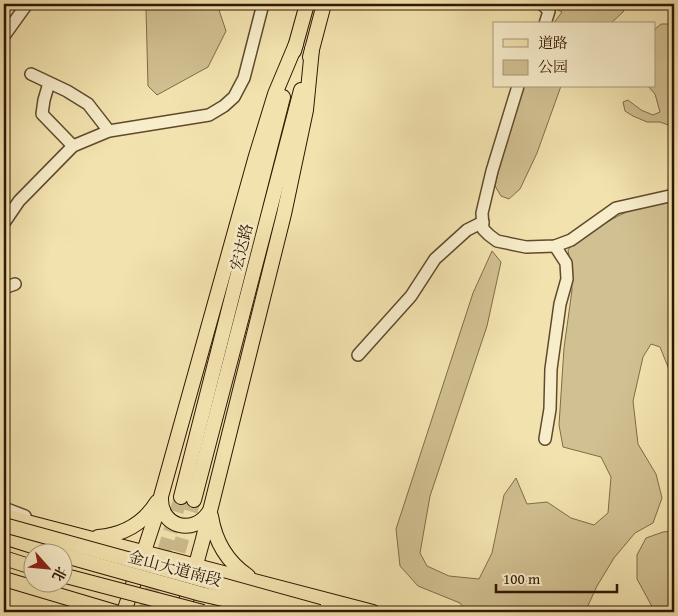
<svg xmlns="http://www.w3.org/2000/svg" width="678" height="616" font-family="'Gentium Book Plus','Noto Serif SC',serif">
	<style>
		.green { fill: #d1c091; stroke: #816b4a }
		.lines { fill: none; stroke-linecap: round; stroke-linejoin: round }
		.major-tunnel { stroke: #cbba8c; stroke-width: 14; stroke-dasharray: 14 7; stroke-linecap: butt }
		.minor-casing { stroke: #61492e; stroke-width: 14 }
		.major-casing { stroke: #311603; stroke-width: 16 }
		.minor { stroke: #f7edca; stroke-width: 11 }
		.major { stroke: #f2e3ae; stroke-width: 14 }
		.major-bridge-casing { stroke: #311603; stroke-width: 16; stroke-linecap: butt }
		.major-bridge { stroke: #f2e3ae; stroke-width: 14 }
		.labels { text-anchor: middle; stroke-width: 5; stroke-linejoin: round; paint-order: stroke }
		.street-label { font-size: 16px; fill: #311603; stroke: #f7edca }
	</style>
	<rect width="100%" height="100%" fill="#f2e3ae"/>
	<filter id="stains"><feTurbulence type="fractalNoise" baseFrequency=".004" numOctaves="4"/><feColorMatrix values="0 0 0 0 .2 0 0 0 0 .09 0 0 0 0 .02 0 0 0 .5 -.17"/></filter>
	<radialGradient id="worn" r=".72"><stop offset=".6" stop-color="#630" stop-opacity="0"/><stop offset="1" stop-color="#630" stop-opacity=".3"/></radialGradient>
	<g class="green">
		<path d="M148,4H217L226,31L208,67L157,95L148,86L146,9Z"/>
		<path d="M546,4H627L623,12L610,24H553L562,12Z"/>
		<path d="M661,24H674V127L660,122H647L633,116L625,111L623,102L628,100L641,110L653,115L660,112L655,94L648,86H654V30Z"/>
		<path d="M522,86H561L537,153L520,189L509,199L501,196L495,186L513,108Z"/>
		<path d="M674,201V376L670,372L660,347L651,344L643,357L633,401L638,444L656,474L662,498L653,523L635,533L614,558L597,586L585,612H467L460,603L418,586L400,566L396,529L473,293L492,251L501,262L487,326L430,496L420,553L427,566L449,576L479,579L492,553L504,495L516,478L527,504L547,502L571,518L594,525L608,513L611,477L601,457L563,447L559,425L564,348L572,290L571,268L568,250C573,243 579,242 586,237C618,213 634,206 674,201Z"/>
		<path d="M674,531V612H655L637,579V555L646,538L663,532Z"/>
	</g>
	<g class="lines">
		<g class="major-tunnel">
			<path d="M145,612L181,497"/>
			<path d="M160,612L194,500"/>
		</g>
		<defs>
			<g id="minor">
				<path d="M542,4L549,11L545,24"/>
				<path d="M4,36L27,4"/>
				<path d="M31,74L67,91L88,104L109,131"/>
				<path d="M49,83L44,100L42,114L73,146"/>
				<path d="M518,86L492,171L482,213L483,229L489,235L497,241L526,247L555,246L571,240L616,208L674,195"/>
				<path d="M4,223L19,201L73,146L109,131L209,115L224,106L234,97L244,78L263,4"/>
				<path d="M4,288L15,284"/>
				<path d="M358,355L411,296L435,259L467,230L483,222"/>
				<path d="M545,439L550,409L551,369L560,304L567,279L566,263L555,246"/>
				<path d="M4,508L25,516"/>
			</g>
			<g id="major">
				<path d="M294,51L307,4"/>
				<path d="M310,57L324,4"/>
				<path d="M181,497L283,97"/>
				<path d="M161,498C160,527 194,536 209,512"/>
				<path d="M194,500L301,90"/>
				<path d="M4,516L373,612"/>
				<path d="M211,516C215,541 226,561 248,576"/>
				<path d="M4,537L58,554"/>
				<path d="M98,537C123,535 144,523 157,502"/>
				<path d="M4,558L32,567"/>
				<path d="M4,579L115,612"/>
				<path d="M124,612L155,518L256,156L275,94L296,44"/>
				<path d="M183,612L203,539L284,214L306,110L312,49"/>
			</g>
		</defs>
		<use href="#minor" class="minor-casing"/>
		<use href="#major" class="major-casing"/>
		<use href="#minor" class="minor"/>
		<use href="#major" class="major"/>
		<defs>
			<g id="major-bridge">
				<path d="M4,525L319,612"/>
				<path d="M62,555L201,594L280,612"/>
				<path d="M62,575L203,612"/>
			</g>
		</defs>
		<use href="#major-bridge" class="major-bridge-casing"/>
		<use href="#major-bridge" class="major-bridge"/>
	</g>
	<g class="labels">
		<g class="street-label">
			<text transform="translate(241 247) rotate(-76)" y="6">宏达路</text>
			<text transform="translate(175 568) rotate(15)" y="6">金山大道南段</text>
		</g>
	</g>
	<rect width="678" height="616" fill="none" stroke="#f2e3ae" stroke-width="20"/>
	<rect x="5" y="5" width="668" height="606" fill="none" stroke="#311603" stroke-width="2.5"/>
	<rect x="10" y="10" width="658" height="596" fill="none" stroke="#311603"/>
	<rect x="493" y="22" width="162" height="65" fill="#f7edca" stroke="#a8977a"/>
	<rect x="503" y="39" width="25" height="8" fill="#f2e3ae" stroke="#a8977a"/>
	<text x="538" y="48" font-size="15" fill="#311603">道路</text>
	<rect x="503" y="60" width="25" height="15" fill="#d1c091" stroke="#a8977a"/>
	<text x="538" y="72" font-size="15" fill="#311603">公园</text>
	<g transform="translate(48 568) rotate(117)"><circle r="24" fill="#f7edca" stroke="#a8977a"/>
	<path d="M0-4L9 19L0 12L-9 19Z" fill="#8f2418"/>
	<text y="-8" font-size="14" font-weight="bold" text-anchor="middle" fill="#311603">北</text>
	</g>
	<path d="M496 584v8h121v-8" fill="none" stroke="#311603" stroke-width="2.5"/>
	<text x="503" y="584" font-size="15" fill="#311603" stroke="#f7edca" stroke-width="4" paint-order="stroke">100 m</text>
	<rect width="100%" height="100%" filter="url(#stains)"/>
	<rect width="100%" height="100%" fill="url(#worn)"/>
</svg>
